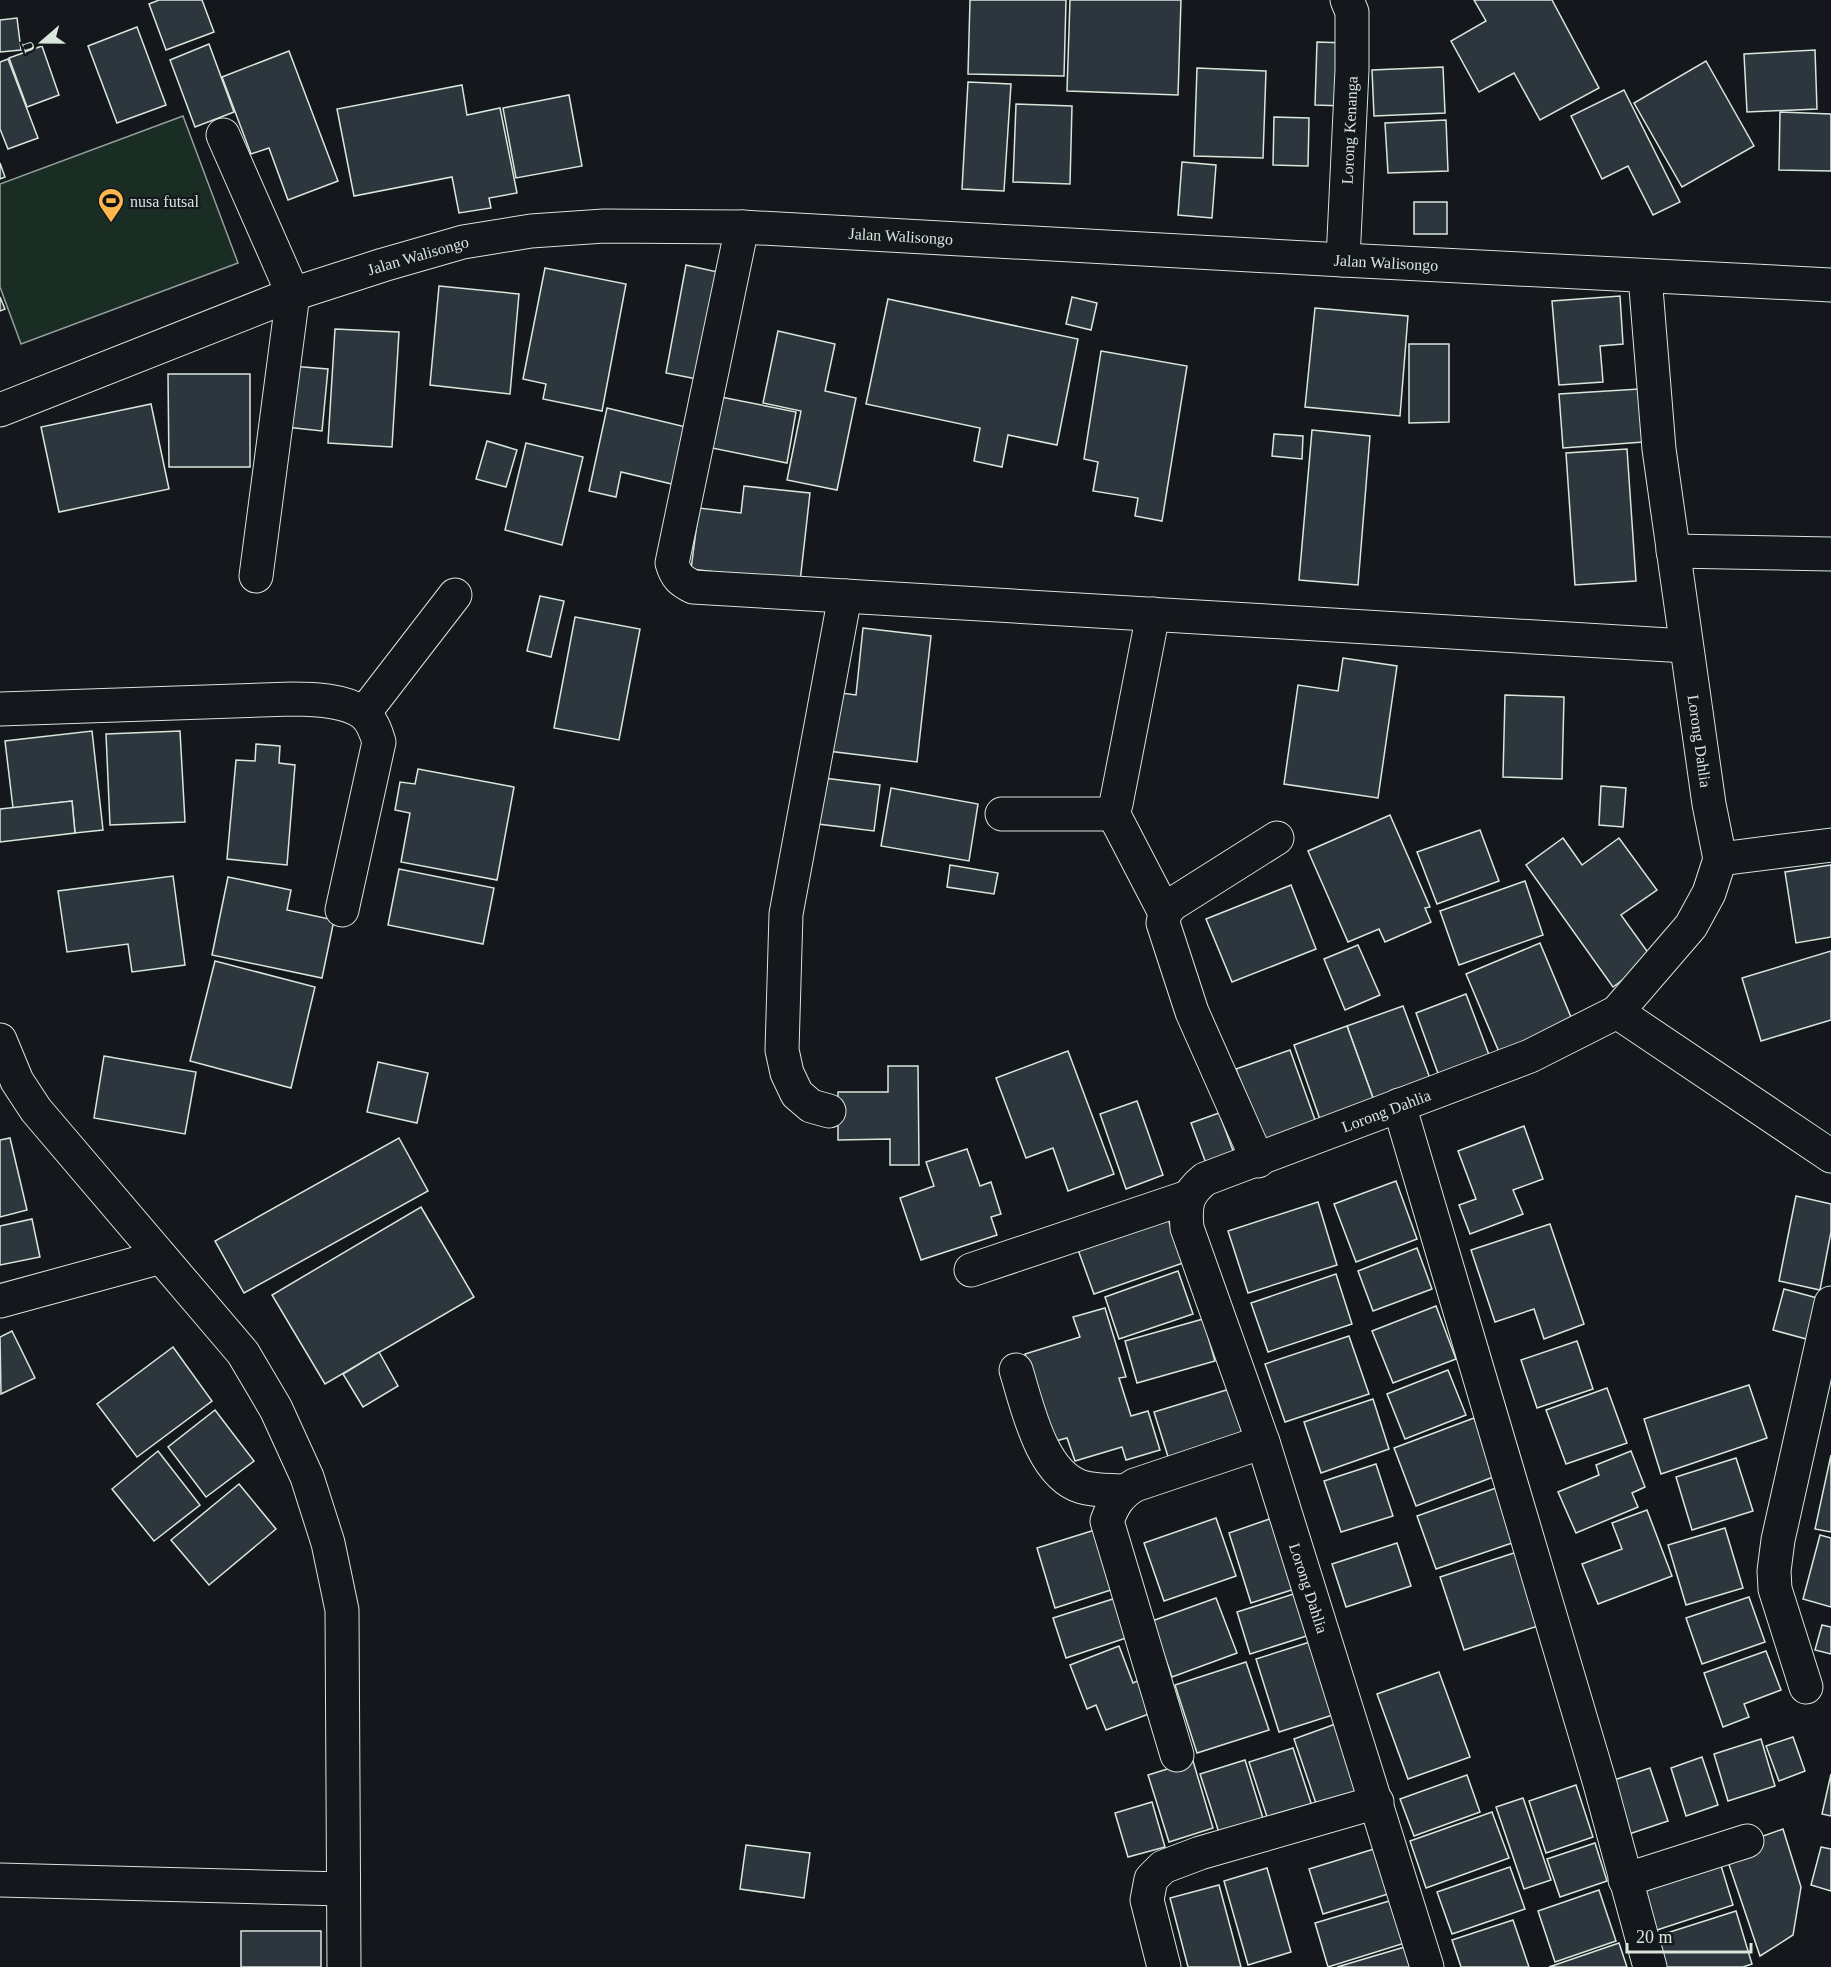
<svg xmlns="http://www.w3.org/2000/svg" width="1831" height="1967" font-family="Georgia,serif">
	<style>
		.green { fill: #1a2d24; stroke: #939e99; stroke-width: 1.5 }
		.building { fill: #2c363c; stroke: #d8e6dc; stroke-width: 1.5 }
		.lines { fill: none; stroke-linecap: round; stroke-linejoin: round }
		.minor-casing { stroke: #d8e6dc; stroke-width: 35 }
		.minor { stroke: #14181c; stroke-width: 33 }
		.labels { text-anchor: middle; stroke-width: 4.5; stroke-linejoin: round; paint-order: stroke }
		.street-label { font-size: 16px; fill: #d8e6dc; stroke: #14181c }
		.poi-label { font-size: 16px; fill: #d8e6dc; stroke: #14181c; text-anchor: start }
	</style>
	<rect width="100%" height="100%" fill="#14181c"/>
	<path class="green" d="M183,116L238,263L21,344L0,287V184Z"/>
	<g class="building">
		<path d="M159,0H202L214,32L166,50L149,4Z"/>
		<path d="M970,0H1066L1064,76L968,74Z"/>
		<path d="M1070,0H1181L1178,95L1067,91Z"/>
		<path d="M1474,0H1552L1599,88L1540,120L1514,73L1479,92L1451,41L1486,21Z"/>
		<path d="M17,18L21,50L0,52V20Z"/>
		<path d="M137,27L166,105L117,123L88,46Z"/>
		<path d="M1317,42L1347,43L1345,106L1315,105Z"/>
		<path d="M209,44L234,112L195,127L170,60Z"/>
		<path d="M42,46L59,95L27,107L9,58Z"/>
		<path d="M1815,50L1817,109L1747,112L1744,54Z"/>
		<path d="M289,51L338,181L288,200L269,148L251,154L222,77Z"/>
		<path d="M8,59L38,138L8,149L0,129V62Z"/>
		<path d="M1706,61L1754,146L1682,187L1634,103Z"/>
		<path d="M1443,67L1445,113L1374,116L1372,70Z"/>
		<path d="M1197,68L1266,71L1263,158L1194,156Z"/>
		<path d="M968,82L1011,84L1004,191L962,189Z"/>
		<path d="M462,85L467,115L500,108L517,193L489,198L491,208L459,213L452,177L354,196L337,109Z"/>
		<path d="M1624,90L1680,202L1653,215L1628,166L1602,179L1571,116Z"/>
		<path d="M569,95L582,166L516,178L503,108Z"/>
		<path d="M1016,104L1072,106L1070,184L1013,182Z"/>
		<path d="M1780,112L1831,114V171L1779,170Z"/>
		<path d="M1274,117L1309,118L1308,166L1273,165Z"/>
		<path d="M1446,120L1448,171L1388,173L1385,123Z"/>
		<path d="M1182,162L1216,165L1212,218L1178,215Z"/>
		<path d="M0,163L5,177L0,179Z"/>
		<rect x="1414" y="202" width="33" height="32"/>
		<path d="M686,265L722,273L702,380L666,373Z"/>
		<path d="M545,268L626,284L602,411L543,399L546,384L523,379Z"/>
		<path d="M439,286L519,294L510,394L430,385Z"/>
		<path d="M1620,296L1623,344L1600,346L1603,382L1559,385L1552,301Z"/>
		<path d="M0,297L5,309L0,311Z"/>
		<path d="M1072,297L1097,303L1091,330L1066,324Z"/>
		<path d="M888,299L1078,339L1057,445L1008,435L1002,467L974,461L980,428L866,404Z"/>
		<path d="M1315,308L1408,316L1400,416L1305,407Z"/>
		<path d="M335,329L399,332L392,447L328,443Z"/>
		<path d="M778,331L835,344L825,391L856,398L837,490L787,480L801,411L763,403Z"/>
		<path d="M1409,344H1449V422L1409,423Z"/>
		<path d="M1101,351L1187,366L1162,521L1135,516L1138,498L1093,491L1098,462L1084,459Z"/>
		<path d="M291,366L328,369L322,431L286,427Z"/>
		<path d="M168,374H250V467H169Z"/>
		<path d="M1639,389L1643,442L1563,448L1559,394Z"/>
		<path d="M716,396L796,412L787,463L707,447Z"/>
		<path d="M151,404L169,489L59,512L41,427Z"/>
		<path d="M607,408L690,428L676,485L621,472L616,497L589,491Z"/>
		<path d="M1312,430L1370,436L1358,585L1299,580Z"/>
		<path d="M1274,434L1303,436L1302,459L1272,456Z"/>
		<path d="M487,441L517,450L506,487L476,479Z"/>
		<path d="M526,443L583,457L562,545L505,530Z"/>
		<path d="M1627,449L1636,581L1575,585L1566,453Z"/>
		<path d="M744,486L810,493L800,582L691,569L699,508L741,513Z"/>
		<path d="M540,596L564,601L551,657L527,651Z"/>
		<path d="M575,617L640,629L619,740L554,728Z"/>
		<path d="M863,628L931,636L917,762L828,751L834,692L856,695Z"/>
		<path d="M1343,658L1397,666L1378,798L1284,784L1298,685L1338,691Z"/>
		<path d="M1505,695L1564,697L1562,779L1503,777Z"/>
		<path d="M92,731L103,830L75,833L72,801L13,808L5,741Z"/>
		<path d="M180,731L185,822L110,825L106,734Z"/>
		<path d="M256,744L280,746L279,763L295,765L287,865L227,859L236,760L255,761Z"/>
		<path d="M418,769L514,787L497,880L401,862L410,813L395,810L400,782L415,784Z"/>
		<path d="M816,777L880,785L874,831L810,823Z"/>
		<path d="M1601,786L1626,788L1623,827L1599,825Z"/>
		<path d="M891,788L978,804L969,861L881,846Z"/>
		<path d="M72,801L75,833L0,842V809Z"/>
		<path d="M1390,815L1430,907L1425,908L1431,922L1385,942L1379,929L1348,942L1308,851Z"/>
		<path d="M1480,830L1499,881L1437,904L1417,852Z"/>
		<path d="M1563,838L1582,865L1619,838L1657,890L1621,915L1652,958L1613,987L1526,865Z"/>
		<path d="M950,865L998,873L994,894L947,887Z"/>
		<path d="M1831,865V937L1796,943L1785,872Z"/>
		<path d="M399,869L494,888L483,944L388,925Z"/>
		<path d="M173,876L185,965L132,972L128,944L67,952L58,891Z"/>
		<path d="M228,877L291,890L287,910L334,920L322,978L212,955Z"/>
		<path d="M1525,881L1543,935L1459,965L1440,911Z"/>
		<path d="M1291,885L1316,949L1232,982L1206,919Z"/>
		<path d="M1540,943L1576,1029L1502,1059L1466,974Z"/>
		<path d="M1358,945L1380,995L1345,1010L1324,959Z"/>
		<path d="M1831,951V1020L1761,1041L1742,978Z"/>
		<path d="M215,961L315,987L291,1088L190,1061Z"/>
		<path d="M1466,994L1494,1068L1443,1087L1416,1013Z"/>
		<path d="M1403,1006L1434,1089L1377,1109L1347,1026Z"/>
		<path d="M1347,1026L1377,1109L1323,1128L1294,1045Z"/>
		<path d="M1290,1050L1319,1131L1266,1150L1236,1069Z"/>
		<path d="M1068,1051L1114,1174L1068,1191L1053,1148L1026,1158L996,1078Z"/>
		<path d="M104,1056L196,1072L185,1134L94,1118Z"/>
		<path d="M378,1062L428,1073L417,1123L367,1112Z"/>
		<path d="M888,1066H918L919,1165H890V1139L838,1140V1092H888Z"/>
		<path d="M1137,1101L1163,1175L1126,1189L1100,1114Z"/>
		<path d="M1219,1113L1235,1156L1207,1166L1191,1123Z"/>
		<path d="M1524,1126L1543,1179L1513,1190L1523,1214L1470,1234L1459,1205L1476,1199L1458,1151Z"/>
		<path d="M10,1138L27,1210L0,1217V1140Z"/>
		<path d="M399,1138L428,1191L244,1293L215,1241Z"/>
		<path d="M967,1149L980,1186L991,1182L1001,1214L991,1217L997,1235L921,1260L900,1198L934,1186L926,1162Z"/>
		<path d="M1396,1181L1417,1239L1356,1262L1334,1204Z"/>
		<path d="M1796,1196L1831,1204V1232L1820,1290L1779,1281Z"/>
		<path d="M1318,1202L1337,1265L1248,1293L1228,1231Z"/>
		<path d="M421,1207L474,1297L325,1384L272,1295Z"/>
		<path d="M1167,1216L1183,1263L1094,1294L1077,1247Z"/>
		<path d="M32,1219L40,1257L0,1265V1226Z"/>
		<path d="M1550,1224L1584,1324L1544,1339L1534,1309L1495,1322L1471,1250Z"/>
		<path d="M1417,1248L1432,1289L1373,1311L1358,1271Z"/>
		<path d="M1178,1271L1193,1314L1119,1339L1105,1297Z"/>
		<path d="M1336,1274L1352,1324L1268,1352L1251,1303Z"/>
		<path d="M1784,1289L1821,1299L1810,1340L1773,1330Z"/>
		<path d="M1436,1306L1456,1359L1393,1383L1372,1331Z"/>
		<path d="M1105,1308L1126,1377L1119,1378L1131,1416L1148,1411L1160,1450L1126,1460L1122,1447L1075,1461L1067,1438L1052,1442L1025,1354L1080,1337L1073,1317Z"/>
		<path d="M1203,1319L1215,1361L1137,1383L1125,1341Z"/>
		<path d="M12,1331L35,1378L1,1394L0,1337Z"/>
		<path d="M1349,1336L1369,1394L1285,1422L1265,1364Z"/>
		<path d="M1577,1341L1593,1389L1537,1408L1521,1360Z"/>
		<path d="M173,1347L212,1401L137,1457L97,1404Z"/>
		<path d="M379,1352L398,1386L363,1407L343,1374Z"/>
		<path d="M1448,1370L1466,1415L1405,1439L1387,1394Z"/>
		<path d="M1749,1385L1767,1438L1661,1474L1644,1419Z"/>
		<path d="M1233,1388L1249,1439L1170,1463L1154,1412Z"/>
		<path d="M1607,1388L1627,1443L1566,1464L1546,1410Z"/>
		<path d="M1373,1399L1389,1449L1321,1473L1304,1422Z"/>
		<path d="M215,1410L254,1461L206,1497L168,1447Z"/>
		<path d="M1474,1418L1496,1476L1416,1506L1394,1448Z"/>
		<path d="M158,1451L200,1505L154,1541L112,1489Z"/>
		<path d="M1631,1451L1645,1487L1632,1493L1638,1507L1576,1533L1558,1492L1599,1475L1596,1465Z"/>
		<path d="M1831,1455V1532L1815,1529Z"/>
		<path d="M1736,1458L1753,1511L1692,1530L1676,1477Z"/>
		<path d="M1376,1464L1393,1516L1341,1532L1324,1481Z"/>
		<path d="M239,1484L276,1529L209,1585L171,1540Z"/>
		<path d="M1496,1488L1515,1542L1436,1569L1417,1516Z"/>
		<path d="M1647,1510L1672,1576L1598,1604L1582,1564L1622,1549L1612,1523Z"/>
		<path d="M1281,1515L1304,1586L1251,1603L1229,1533Z"/>
		<path d="M1216,1518L1236,1576L1164,1601L1144,1543Z"/>
		<path d="M1725,1528L1743,1588L1686,1605L1668,1545Z"/>
		<path d="M1098,1529L1117,1588L1055,1608L1037,1548Z"/>
		<path d="M1820,1535L1831,1538V1607L1803,1599Z"/>
		<path d="M1397,1543L1411,1586L1346,1607L1332,1564Z"/>
		<path d="M1517,1552L1541,1625L1464,1650L1440,1577Z"/>
		<path d="M1303,1591L1316,1633L1250,1654L1237,1612Z"/>
		<path d="M1749,1597L1765,1642L1702,1664L1686,1618Z"/>
		<path d="M1116,1598L1129,1637L1066,1658L1053,1618Z"/>
		<path d="M1216,1598L1237,1653L1172,1677L1152,1621Z"/>
		<path d="M1822,1625L1831,1627V1654L1815,1650Z"/>
		<path d="M1313,1641L1336,1714L1279,1732L1256,1659Z"/>
		<path d="M1119,1646L1133,1683L1142,1679L1154,1712L1106,1730L1096,1705L1087,1709L1070,1665Z"/>
		<path d="M1766,1651L1781,1690L1744,1704L1749,1717L1723,1727L1704,1673Z"/>
		<path d="M1246,1662L1269,1730L1197,1753L1175,1685Z"/>
		<path d="M1439,1672L1470,1757L1408,1779L1377,1694Z"/>
		<path d="M1341,1722L1367,1799L1320,1815L1294,1739Z"/>
		<path d="M1793,1737L1805,1771L1779,1781L1766,1746Z"/>
		<path d="M1761,1739L1775,1786L1728,1801L1714,1754Z"/>
		<path d="M1293,1748L1315,1815L1271,1829L1249,1762Z"/>
		<path d="M1702,1757L1718,1805L1686,1816L1671,1768Z"/>
		<path d="M1245,1760L1266,1828L1222,1842L1200,1774Z"/>
		<path d="M1193,1761L1213,1828L1169,1842L1148,1775Z"/>
		<path d="M1650,1768L1668,1821L1626,1835L1608,1782Z"/>
		<path d="M1831,1774V1816L1822,1814Z"/>
		<path d="M1467,1775L1480,1812L1414,1836L1400,1799Z"/>
		<path d="M1576,1785L1593,1837L1546,1853L1529,1801Z"/>
		<path d="M1523,1798L1551,1880L1524,1889L1496,1807Z"/>
		<path d="M1152,1802L1165,1847L1128,1857L1115,1813Z"/>
		<path d="M1492,1812L1509,1858L1426,1888L1410,1841Z"/>
		<path d="M1783,1829L1801,1887L1793,1935L1760,1956L1724,1850Z"/>
		<path d="M1595,1843L1607,1881L1560,1897L1547,1859Z"/>
		<path d="M746,1845L810,1853L804,1898L740,1889Z"/>
		<path d="M1821,1847L1831,1849V1891L1811,1885Z"/>
		<path d="M1374,1849L1388,1894L1323,1914L1309,1869Z"/>
		<path d="M1719,1859L1733,1905L1654,1931L1639,1885Z"/>
		<path d="M1510,1867L1525,1909L1452,1934L1437,1892Z"/>
		<path d="M1267,1868L1291,1952L1248,1965L1224,1881Z"/>
		<path d="M1219,1885L1241,1967H1188L1170,1898Z"/>
		<path d="M1599,1890L1616,1941L1555,1962L1538,1911Z"/>
		<path d="M1396,1899L1408,1942L1328,1967L1315,1923Z"/>
		<path d="M1736,1911L1752,1964L1743,1967H1657L1648,1939Z"/>
		<path d="M1513,1920L1529,1967H1461L1452,1940Z"/>
		<rect x="241" y="1931" width="80" height="36"/>
		<path d="M1619,1943L1627,1967H1549Z"/>
		<path d="M1408,1946L1415,1967H1337Z"/>
	</g>
	<g class="lines">
		<defs>
			<g id="minor">
				<path d="M223,135L293,294L256,576"/>
				<path d="M742,227L672,563C676,577 681,581 693,587L1686,646"/>
				<path id="s1" d="M1343,260L1352,70V12L1347,0"/>
				<path id="s2" d="M0,410L293,294L383,265L463,242L531,231L604,226L742,227L1343,260L1831,285"/>
				<path d="M1673,551L1831,554"/>
				<path d="M0,709L292,699C313,699 345,700 363,713C372,720 376,732 379,742L342,910"/>
				<path d="M364,713L455,595"/>
				<path d="M1112,811L1165,913"/>
				<path d="M1002,814H1103L1112,811L1116,804L1153,614"/>
				<path d="M1720,859L1831,845"/>
				<path d="M1617,1012L1831,1156"/>
				<path d="M0,1040L17,1081L36,1110L243,1353L276,1409L307,1477L328,1543L342,1610L344,1967"/>
				<path d="M1399,1105L1600,1784L1650,1967"/>
				<path d="M829,1111L811,1106L797,1094L787,1073L782,1050L786,914L845,596"/>
				<path d="M1258,1161L1192,1012L1163,923L1165,913L1171,905L1277,838"/>
				<path d="M971,1270L1188,1197"/>
				<path d="M0,1301L161,1257"/>
				<path d="M1016,1370C1027,1405 1041,1475 1082,1487C1095,1491 1111,1490 1124,1491"/>
				<path d="M1806,1687L1775,1589L1774,1571L1778,1540L1831,1303"/>
				<path d="M1177,1755L1107,1521C1113,1505 1119,1494 1135,1485L1263,1442"/>
				<path d="M0,1880L343,1889"/>
				<path d="M1625,1880L1747,1841"/>
				<path d="M1164,1967L1147,1900L1151,1879L1163,1867L1200,1853L1377,1802"/>
				<path id="s3" d="M1427,1967L1263,1442L1187,1228C1185,1205 1186,1194 1205,1179L1530,1056L1617,1012L1691,926L1709,893L1720,859L1709,804L1659,449L1645,276"/>
			</g>
		</defs>
		<use href="#minor" class="minor-casing"/>
		<use href="#minor" class="minor"/>
	</g>
	<defs>
		<symbol id="stadium-pin" viewBox="-11 -11 22 30"><path d="M0 17L-7.5 6A9.5 9.5 0 1 1 7.5 6Z" fill="#ffb74d" stroke="#14181c"/><path d="M0-5a6.5 5 0 1 0 0 10a6.5 5 0 1 0 0-10ZM-3.5-1.8h7v3.6h-7Z" fill="#111"/></symbol>
	</defs>
	<g fill-rule="evenodd">
		<use href="#stadium-pin" x="96" y="186" width="30" height="40"/>
	</g>
	<g class="labels">
		<g class="street-label">
			<text dy="6" stroke="none"><textPath href="#s1" startOffset="130">Lorong Kenanga</textPath></text>
			<text dy="6" stroke="none"><textPath href="#s2" startOffset="932">Jalan Walisongo</textPath></text>
			<text dy="6" stroke="none"><textPath href="#s2" startOffset="446">Jalan Walisongo</textPath></text>
			<text dy="6" stroke="none"><textPath href="#s2" startOffset="1418">Jalan Walisongo</textPath></text>
			<text transform="translate(1700 741) rotate(82)" y="6">Lorong Dahlia</text>
			<text dy="6" stroke="none"><textPath href="#s3" startOffset="1026">Lorong Dahlia</textPath></text>
			<text transform="translate(1309 1588) rotate(72)" y="6">Lorong Dahlia</text>
		</g>
		<g class="poi-label">
			<text x="130" y="207">nusa futsal</text>
		</g>
	</g>
	<g transform="translate(42 42) rotate(250)" stroke="#14181c" stroke-width="4.5" paint-order="stroke">
	<path d="M0-4.5L10 22L0 15L-10 22Z" fill="#d8e6dc"/>
	<text y="-9" font-size="16" font-weight="bold" text-anchor="middle" fill="#d8e6dc">U</text>
	</g>
	<path d="M1627 1943v9h124v-9" fill="none" stroke="#d8e6dc" stroke-width="3"/>
	<text x="1636" y="1943" font-size="18" fill="#d8e6dc" stroke="#14181c" stroke-width="4.5" paint-order="stroke">20 m</text>
</svg>
